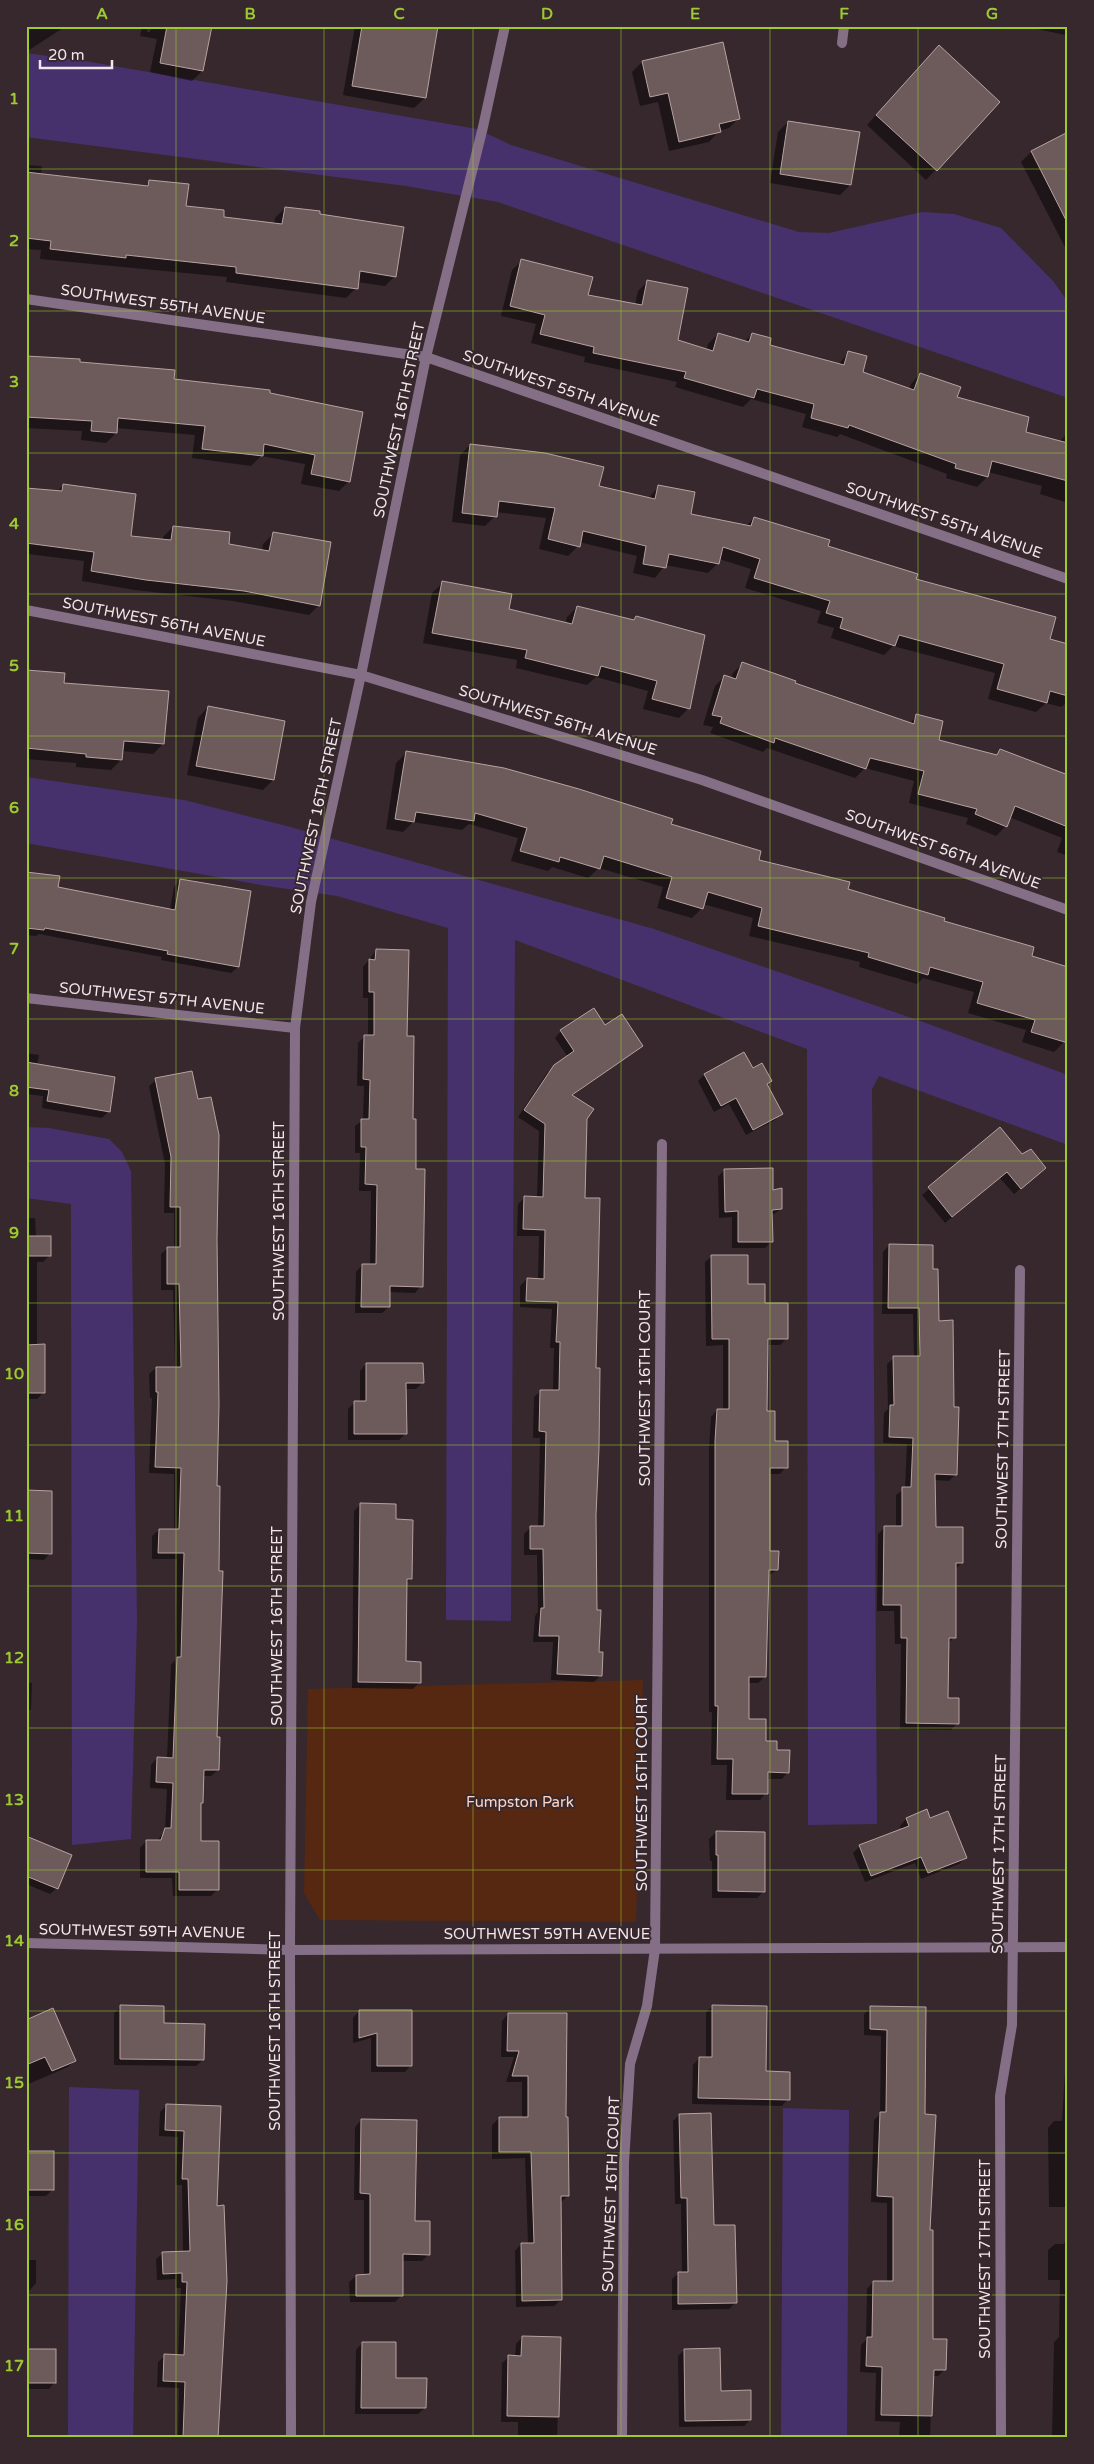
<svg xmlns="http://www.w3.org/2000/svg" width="1094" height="2464" font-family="'Varela Round',sans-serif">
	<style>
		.green { fill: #562811 }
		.water { fill: #47316d }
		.shadow { fill: #0007 }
		.building { fill: #6d5a5a; stroke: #b7a2a1 }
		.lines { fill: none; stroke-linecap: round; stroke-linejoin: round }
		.minor { stroke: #856f86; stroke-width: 10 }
		.grid { fill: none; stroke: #9dca30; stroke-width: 1; stroke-opacity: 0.55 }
		.labels { text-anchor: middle; stroke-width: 4; stroke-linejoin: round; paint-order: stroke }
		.street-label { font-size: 15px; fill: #f1e6ea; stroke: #37282e }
		.park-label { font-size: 15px; fill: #fed5c3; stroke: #37282e }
		.neatline { fill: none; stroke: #9dca30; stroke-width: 2 }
		.grid-label { font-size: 16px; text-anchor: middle; font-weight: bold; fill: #9dca30 }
	</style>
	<rect width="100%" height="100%" fill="#37282e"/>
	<path class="green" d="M643,1680L636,1922L320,1920L304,1893L308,1689Z"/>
	<g class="water">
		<path d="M26,53L85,61L477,129L511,145L799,232L829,233L922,212L954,214L1001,228L1053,281L1068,302V398L498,202L406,186L26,137Z"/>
		<path d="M26,777L184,800L283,825L654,929L923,1022L1068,1075V1145L879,1076L872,1089L877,1824L808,1825L807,1049L515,940L511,1621L446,1620L448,928L337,896L267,886L26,843Z"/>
		<path d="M26,1127L49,1128L109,1139L122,1152L131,1171L137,1621L131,1839L72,1845L71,1204L26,1198Z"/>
		<path d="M69,2087L139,2090L133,2438H68Z"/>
		<path d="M783,2108L849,2110L847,2438H781Z"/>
	</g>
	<g class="shadow">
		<path d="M26,26H66L26,52Z"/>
		<path d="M142,26H148L147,32H150L151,26H210L202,71L192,81L150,72L157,39L140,36Z"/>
		<path d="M355,26H437L425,98L414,108L343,95Z"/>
		<path d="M1024,26H1068V33L1065,35Z"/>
		<path d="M929,57L999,102L926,180L867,125Z"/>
		<path d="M642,62L739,118L729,128L719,131L709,142L669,151L658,102L640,106L632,72Z"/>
		<path d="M788,122L850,185L840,195L770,183L778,132Z"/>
		<path d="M1068,134V253L1021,162L1031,152Z"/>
		<path d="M26,165L42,166L41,175L144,187L150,181L185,207L222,219L274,225L275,218L285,208L318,215L395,276L385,286L357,282L356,288L346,298L226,282L227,277L40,259L41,250L26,249Z"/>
		<path d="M522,261L587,295L635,305L638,291L648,281L676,341L707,350L708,344L718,334L744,342L752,334L768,346L838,365L849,352L861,373L909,390L911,384L920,374L956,398L1024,432L1059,442L1065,436L1068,437V503L1040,494L1042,486L988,472L987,477L977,487L946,478L947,474L840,434L837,437L802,427L806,414L751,399L743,407L675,387L677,382L584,362L585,357L531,343L536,324L501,316L512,270Z"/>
		<path d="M26,358L79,363L269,394L349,481L339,491L301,484L305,464L261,456L251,466L192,458L195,435L116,428V433L106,443L81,440L82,431L26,428Z"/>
		<path d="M470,445L598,487L648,499L659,486L690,515L746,526L754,518L915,580L1049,640L1068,645V702L1061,707L1046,703L1036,712L988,699L995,673L893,646L884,655L831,638L834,628L817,623L821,611L745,588L751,569L719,559L718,563L708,573L665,565L655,578L633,573L637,556L579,542L578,546L568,556L539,549L546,518L496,512L495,516L485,526L452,522L460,455Z"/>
		<path d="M63,485L129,537L163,541V537L173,527L228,545L262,551L263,544L273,534L319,605L309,615L233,601L135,590L82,581L84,561L28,554L26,556V489L57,492Z"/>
		<path d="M442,583L508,610L566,624L567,617L577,607L632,621L636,617L689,708L679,718L643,709L648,691L596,677L587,685L516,668L517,660L423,643L432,593Z"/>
		<path d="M743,663L793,684L909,724L917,716L937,741L995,756L1000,751L1068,787V856L1057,852L1062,838L1009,817L1006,826L996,836L966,824L968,818L909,803L914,781L865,768L855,778L767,748L763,752L710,733L713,727L703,725L715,686L725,676L731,678L733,673Z"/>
		<path d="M26,671L62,684L163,744L153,754L122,751L121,760L111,770L76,767V763L26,759Z"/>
		<path d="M208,707L283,722L273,780L263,790L187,775L198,718Z"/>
		<path d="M406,753L670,825L757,861L942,922L1030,957L1064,1042L1054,1052L1022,1042L1026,1030L968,1013L974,992L923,978L917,984L859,967L860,962L749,936L753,918L703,904L702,908L692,918L657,908L663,887L599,868L588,878L552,867L548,871L511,861L518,838L469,824L462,830L413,822L403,832L386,829L396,763Z"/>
		<path d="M26,873L57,888L170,910L174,887L180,880L238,967L231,973L161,960L162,957L39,934L36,936L26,935Z"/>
		<path d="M376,951L406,1037L421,1286L415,1293L389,1292V1307L382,1313H355L356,1272L362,1265H370L371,1191H359L360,1153H355V1126L363,1120L364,1086H357L358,1043L365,1036L368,1037V998H363V967Z"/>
		<path d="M605,1027L641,1046L572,1096L586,1119L584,1199L595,1369L596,1611L600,1676L594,1682L551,1680L553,1642H533L535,1616L538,1612L537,1555H524V1534L530,1528H538L540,1438H533L534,1397L541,1391H553L554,1348H550L552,1309L520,1307V1286L527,1279L538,1280L539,1236H517L518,1204L525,1197L537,1198L539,1131L518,1117L547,1073L568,1057L555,1038L561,1031Z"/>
		<path d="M26,1053L39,1055L37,1065L109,1111L102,1118L42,1108L43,1096L26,1094Z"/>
		<path d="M752,1070L771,1081L767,1086L781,1113L775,1120L746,1135L729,1104L714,1112L698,1081L704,1075Z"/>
		<path d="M191,1073L215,1487V1738L218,1770L211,1776H203L202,1802L200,1804V1842L218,1889L211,1896H173L172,1878H140V1848L146,1841H157L165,1830L167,1789L150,1788L151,1765L157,1758L167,1759L171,1665L175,1660L177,1559H152V1536L159,1530H174V1474L149,1473L152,1398H150L149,1374L156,1368H175L173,1290H161V1254L168,1248H174V1213H164L165,1164L149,1086L156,1080Z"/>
		<path d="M1000,1129L1038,1174L1014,1194L1000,1178L945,1223L922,1195Z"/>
		<path d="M724,1170L772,1192L781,1209L771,1216L772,1241L765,1248H732V1217L719,1218L718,1177Z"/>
		<path d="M26,1218H35L36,1237L49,1256L43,1262H37V1346L44,1392L37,1399H26Z"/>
		<path d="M889,1245L932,1270L937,1322L952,1408L956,1474L949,1481L934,1480L935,1528L962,1563L955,1569L954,1637L948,1644L947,1699L957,1723L951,1730L900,1729L901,1644H895L894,1611H877L878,1534L885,1527H896V1495L905,1488L907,1444L883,1443L884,1413L888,1409L887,1364L894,1358H914L913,1314H882L883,1252Z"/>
		<path d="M712,1256L747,1285L764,1305L786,1339L780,1345H766V1413L774,1442L786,1467L780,1474H769V1552L777,1570L768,1576L765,1677L758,1683H748V1721L765,1742L776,1751L788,1772L782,1779H766V1793L760,1800H726L727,1765H711L712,1712H709V1448L711,1417L717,1410H723V1345L706,1346L705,1262Z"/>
		<path d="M366,1364L422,1383L416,1389H405L406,1433L399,1440H348V1409L355,1402H360V1371Z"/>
		<path d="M26,1491L50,1553L44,1560L26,1559Z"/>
		<path d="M361,1504L395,1520L411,1579L405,1584L404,1662L420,1682L413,1689L352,1688L354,1511Z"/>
		<path d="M26,1682L32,1683L31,1709L26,1714Z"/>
		<path d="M926,1811L930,1820L965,1858L959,1864L921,1879L915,1863L865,1882L853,1853L860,1846L901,1830L900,1826L906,1819Z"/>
		<path d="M716,1832L764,1891L757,1898H712V1861H710L709,1839Z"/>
		<path d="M26,1838L57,1888L50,1894L26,1884Z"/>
		<path d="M713,2006L788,2099L782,2106L692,2104L693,2065L699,2058H706V2012Z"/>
		<path d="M121,2007L162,2025L203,2060L196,2066L114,2065V2013Z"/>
		<path d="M870,2008H925L924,2115L932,2340L944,2370L938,2376H932L930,2438H899L900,2422L875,2421L876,2373L860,2372L861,2345L866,2340L867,2289L873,2282H887V2203L871,2202L874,2120L880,2114L881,2036L864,2035V2014Z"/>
		<path d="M359,2011L411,2065L405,2072H371V2038L353,2043V2018Z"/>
		<path d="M508,2014L564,2118L568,2196L561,2202V2300L554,2306L516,2307L515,2251L521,2244H528L525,2158L492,2159V2125L499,2118H522V2082H506L514,2057H501L502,2021Z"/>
		<path d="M26,2021L74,2061L68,2067L26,2085Z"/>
		<path d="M1068,2024V2207H1049L1048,2128L1054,2121H1062Z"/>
		<path d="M167,2105L220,2107L216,2207V2438H178L179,2388L157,2387L158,2362L165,2356H178L181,2288H176V2279L157,2280L156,2259L163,2253L183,2252L182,2185H176L178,2137L159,2136L160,2112Z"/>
		<path d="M679,2115L735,2303L729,2309L672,2310V2279L679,2273H682L681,2204H675L673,2121Z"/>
		<path d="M361,2120L429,2254L422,2261H401L402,2295L395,2302H350L349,2282L356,2276H364V2200H354L355,2127Z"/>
		<path d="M26,2152L52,2190L46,2196H26Z"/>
		<path d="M1068,2231V2438H1052L1054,2342L1059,2337L1060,2280H1048V2250L1055,2244H1064Z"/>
		<path d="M26,2260H36V2283L30,2290H26Z"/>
		<path d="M522,2337L560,2338L557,2438H518V2422H501L502,2363L509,2357H515L516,2344Z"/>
		<path d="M362,2343L394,2379L425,2408L418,2414H355L356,2350Z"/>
		<path d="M26,2350L55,2382L49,2389H26Z"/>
		<path d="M684,2350L719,2392L750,2420L744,2426L679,2427L678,2356Z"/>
	</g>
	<g class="building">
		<path d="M167,26H212L203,71L160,63Z"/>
		<path d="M362,26H438L426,98L352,86Z"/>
		<path d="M723,42L740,119L719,124L721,132L679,142L668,93L650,97L642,61Z"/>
		<path d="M939,45L1000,102L937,171L876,115Z"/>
		<path d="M788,121L860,132L851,185L780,174Z"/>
		<path d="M1068,132V224L1031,151Z"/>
		<path d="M26,172L148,186L149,180L189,184L186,206L224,210V217L282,224L285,207L320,211V214L404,227L396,277L360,271L358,289L236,273V267L126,255V258L50,249L51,241L26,238Z"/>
		<path d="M521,259L593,277L588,295L642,305L647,280L688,288L678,340L713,351L718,333L749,342L752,333L771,338L770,345L844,365L848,351L867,356L863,372L914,390L920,373L961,387L957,397L1029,417L1026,432L1068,443V481L992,461L988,477L955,468L956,464L849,425L848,428L811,418L814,404L757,389L754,398L684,378L686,372L593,353L594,347L540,334L545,315L510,306Z"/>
		<path d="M26,356L80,359V362L175,370L174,379L270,390V393L363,412L350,482L311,474L315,455L264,444L263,456L202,449L205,426L118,418L117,433L91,431L92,421L26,417Z"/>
		<path d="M470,444L545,453L604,467L599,486L655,499L658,485L695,492L691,514L751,526L754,517L830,540L828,546L918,574L916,579L1056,617L1050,639L1068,644V696L1050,691L1047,703L997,689L1004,664L899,635L895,646L840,628L843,618L826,613L830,601L754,578L760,559L723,547L719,564L669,554L666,568L643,564L646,546L583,531L580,547L548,539L555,508L499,501L497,517L462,513Z"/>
		<path d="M63,484L136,494L131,536L171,540L173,526L230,532L229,544L269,551L273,532L331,542L320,606L244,591L146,580L91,571L94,552L26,543V488L62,491Z"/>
		<path d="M442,581L512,594L509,609L572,624L577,606L634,620L636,616L705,635L690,709L652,699L657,681L601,666L598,676L525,658L527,650L432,633Z"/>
		<path d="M742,662L796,681L795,683L914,724L916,714L943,721L939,740L997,755L1000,749L1068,775V827L1015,806L1007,827L975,814L977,809L918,794L924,771L870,758L866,769L775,738L774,743L720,723L722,717L712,715L724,675L736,679Z"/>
		<path d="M26,670L65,673L64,683L169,691L164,744L124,741L122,760L86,757V754L26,748Z"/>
		<path d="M208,706L285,721L274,780L196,766Z"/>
		<path d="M406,751L504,768L579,789L673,819L671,824L761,851L759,860L850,882L848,889L945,918L944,921L1034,947L1032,956L1068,967V1043L1031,1032L1035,1020L977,1003L983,982L930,967L928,975L868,957L869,953L758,926L762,908L708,892L703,909L666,898L672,877L604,856L600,869L560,857L559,862L520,851L527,828L475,813L474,821L416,812L414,822L395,819Z"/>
		<path d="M26,872L60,876L58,887L175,910L180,879L251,891L239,967L167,954L168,951L45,928L44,930L26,928Z"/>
		<path d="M376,949L409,950L407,1036H414L413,1119H416V1169H425L423,1287L390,1286V1307H361L362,1264H376L377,1185L365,1184L366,1147H361V1119H369L370,1080L363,1079L364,1035H374V992H369V959L375,960Z"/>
		<path d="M594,1008L605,1025L622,1014L643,1046L572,1095L594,1109L587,1119L585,1198H600L596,1368H600L599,1448L596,1515L597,1610H601L599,1652H603L602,1676L557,1674L559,1636H539L541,1608H544L543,1549H530V1526H544L546,1432L539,1431L540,1390H559L560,1342H556L558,1302L526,1301L527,1278L544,1279L545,1230L523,1229L524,1196L543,1197L545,1124L524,1110L554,1065L574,1051L560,1030Z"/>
		<path d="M744,1052L753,1068L762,1063L772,1081L767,1084L783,1114L753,1130L736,1098L721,1106L704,1074Z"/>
		<path d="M26,1062L115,1077L110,1112L47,1101L49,1090L26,1087Z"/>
		<path d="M192,1071L198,1099L211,1097L219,1135L217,1239L219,1405L217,1486H220L219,1571H223L217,1737H220L219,1770H204L203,1803H201V1841H219V1890H179V1872H146V1840H161L165,1828H171L173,1783L156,1782L157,1757L173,1758L177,1657H181L184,1553H158L159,1529H179L181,1468L155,1467L158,1392H156V1367H181L179,1284H167V1247H180V1207H170L171,1157L155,1078Z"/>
		<path d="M1000,1127L1022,1154L1031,1149L1046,1168L1021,1189L1007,1172L952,1217L928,1187Z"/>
		<path d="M773,1168V1190L782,1188V1209L772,1210L773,1242H738V1211L725,1212L724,1169Z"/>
		<rect x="26" y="1236" width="25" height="20"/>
		<path d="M889,1244L933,1245V1269H938L939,1321L953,1320L954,1407H959L957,1475L935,1474L936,1527H963V1563H956V1638H949L948,1698H959V1724L906,1723L907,1638H901V1605H883L884,1526H902V1487H911L913,1438L889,1437L890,1405H894L893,1356H920L919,1308H888Z"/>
		<path d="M711,1255H748V1284H765V1303H788V1339H768L767,1411H775V1441H788V1468H770V1551H779L778,1570H769L766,1677H749V1719H766V1741H777V1750H790L789,1773L768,1772V1794H732L733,1759H717L718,1706H715V1441L717,1409H729V1339H712Z"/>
		<path d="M45,1344V1393H26V1345Z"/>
		<path d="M366,1363H423L424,1383H406L407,1434H354V1401H366Z"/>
		<path d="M26,1490L52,1491V1554L26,1553Z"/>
		<path d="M360,1503L396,1504V1519L413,1520L412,1579H407L406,1661L421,1662V1683L358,1682Z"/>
		<path d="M927,1809L930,1818L948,1811L967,1858L928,1873L921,1857L871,1876L859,1845L909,1826L906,1818Z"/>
		<path d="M716,1831L765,1832V1892L718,1891V1855H716Z"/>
		<path d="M26,1836L72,1855L58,1889L26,1876Z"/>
		<path d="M120,2005L164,2006V2023L205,2024L204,2060L120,2059Z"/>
		<path d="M712,2005L767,2006L766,2071L790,2072V2100L698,2098L699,2057H712Z"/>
		<path d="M870,2006L926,2007L925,2114L936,2115L930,2230H933V2339H947L946,2370H934L932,2416L881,2415L882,2367L866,2366L867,2337H872L873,2281H893V2197L877,2196L880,2112H886L887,2030L870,2029Z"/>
		<path d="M53,2008L76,2061L52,2071L45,2057L26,2065V2020Z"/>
		<path d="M359,2010H412V2066H377V2033L359,2038Z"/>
		<path d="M508,2013H567L566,2117H568L569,2196H561L562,2300L522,2301L521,2243H534L531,2152H499V2117H528V2076H512L519,2051H507Z"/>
		<path d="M166,2104L221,2106L217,2206L224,2205L227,2281L218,2438H183L185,2382L163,2381L164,2354L184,2355L187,2282H182V2273L163,2274L162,2252L190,2251L188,2179H182L184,2131L165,2130Z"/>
		<path d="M711,2113L714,2225H735L737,2303L678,2304V2272H688L687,2198H681L679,2114Z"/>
		<path d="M361,2119L417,2120L415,2221H430V2255L403,2254V2296H356V2275L370,2274V2194L360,2193Z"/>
		<rect x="26" y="2151" width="28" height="39"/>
		<path d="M522,2336L561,2337L559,2417L507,2416L508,2355L521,2356Z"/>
		<path d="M362,2342H396V2378H427L426,2408H361Z"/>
		<path d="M720,2348L721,2391L751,2390V2420L685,2421L684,2349Z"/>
		<rect x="26" y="2349" width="30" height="34"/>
	</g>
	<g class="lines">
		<g class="minor">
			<path d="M842,43L844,26"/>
			<path d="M26,299L426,357L1068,579"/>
			<path d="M26,610L361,675L702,780L1068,910"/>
			<path d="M26,998L295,1028"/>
			<path d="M26,1943L290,1950L1068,1947"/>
			<path d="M291,2438L290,1950L295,1028L311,902L361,675L426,357L483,127L505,26"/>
			<path d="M622,2438L624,2163L630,2064L647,2006L655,1949L662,1144"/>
			<path d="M1001,2438L1000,2096L1012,2025L1020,1270"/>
		</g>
	</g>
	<path class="grid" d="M176,26V2438M324,26V2438M473,26V2438M621,26V2438M770,26V2438M918,26V2438M26,169H1068M26,311H1068M26,453H1068M26,594H1068M26,736H1068M26,878H1068M26,1019H1068M26,1161H1068M26,1303H1068M26,1445H1068M26,1586H1068M26,1728H1068M26,1870H1068M26,2011H1068M26,2153H1068M26,2295H1068"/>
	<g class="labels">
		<g class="street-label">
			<text transform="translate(163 304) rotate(8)" y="5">SOUTHWEST 55TH AVENUE</text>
			<text transform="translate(561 388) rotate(19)" y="5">SOUTHWEST 55TH AVENUE</text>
			<text transform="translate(399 420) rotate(-78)" y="5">SOUTHWEST 16TH STREET</text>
			<text transform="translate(944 520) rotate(19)" y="5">SOUTHWEST 55TH AVENUE</text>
			<text transform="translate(164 622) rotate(11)" y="5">SOUTHWEST 56TH AVENUE</text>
			<text transform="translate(558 720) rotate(17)" y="5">SOUTHWEST 56TH AVENUE</text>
			<text transform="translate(316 816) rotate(-78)" y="5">SOUTHWEST 16TH STREET</text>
			<text transform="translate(943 849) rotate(20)" y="5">SOUTHWEST 56TH AVENUE</text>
			<text transform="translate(162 998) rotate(6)" y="5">SOUTHWEST 57TH AVENUE</text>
			<text transform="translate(279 1221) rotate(-90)" y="5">SOUTHWEST 16TH STREET</text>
			<text transform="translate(645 1388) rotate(-90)" y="5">SOUTHWEST 16TH COURT</text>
			<text transform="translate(1003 1449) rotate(-89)" y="5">SOUTHWEST 17TH STREET</text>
			<text transform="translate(277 1626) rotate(-90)" y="5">SOUTHWEST 16TH STREET</text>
			<text transform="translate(642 1793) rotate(-90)" y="5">SOUTHWEST 16TH COURT</text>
			<text transform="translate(999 1854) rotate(-89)" y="5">SOUTHWEST 17TH STREET</text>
			<text transform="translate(142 1931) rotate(1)" y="5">SOUTHWEST 59TH AVENUE</text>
			<text x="547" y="1939">SOUTHWEST 59TH AVENUE</text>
			<text transform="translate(275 2031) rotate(-90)" y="5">SOUTHWEST 16TH STREET</text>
			<text transform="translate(611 2194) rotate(-88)" y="5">SOUTHWEST 16TH COURT</text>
			<text transform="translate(985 2259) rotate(-90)" y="5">SOUTHWEST 17TH STREET</text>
		</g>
		<g class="park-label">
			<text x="520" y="1807">Fumpston Park</text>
		</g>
	</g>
	<rect width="1094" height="2464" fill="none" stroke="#37282e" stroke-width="55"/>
	<path d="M40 60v8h72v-8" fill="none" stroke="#f1e6ea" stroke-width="2.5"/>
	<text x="48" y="60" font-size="15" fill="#f1e6ea" stroke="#37282e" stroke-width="4" paint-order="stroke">20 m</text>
	<rect x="28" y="28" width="1038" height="2408" class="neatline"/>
	<g class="grid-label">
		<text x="102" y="19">A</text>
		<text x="250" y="19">B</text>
		<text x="399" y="19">C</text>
		<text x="547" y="19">D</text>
		<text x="695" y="19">E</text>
		<text x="844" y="19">F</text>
		<text x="992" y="19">G</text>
		<text x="14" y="104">1</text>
		<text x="14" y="246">2</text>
		<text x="14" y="387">3</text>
		<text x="14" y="529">4</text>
		<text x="14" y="671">5</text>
		<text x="14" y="813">6</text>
		<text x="14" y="954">7</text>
		<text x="14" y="1096">8</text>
		<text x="14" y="1238">9</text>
		<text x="14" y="1379">10</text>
		<text x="14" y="1521">11</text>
		<text x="14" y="1663">12</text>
		<text x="14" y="1805">13</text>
		<text x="14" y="1946">14</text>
		<text x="14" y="2088">15</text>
		<text x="14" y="2230">16</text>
		<text x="14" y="2371">17</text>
	</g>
</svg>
